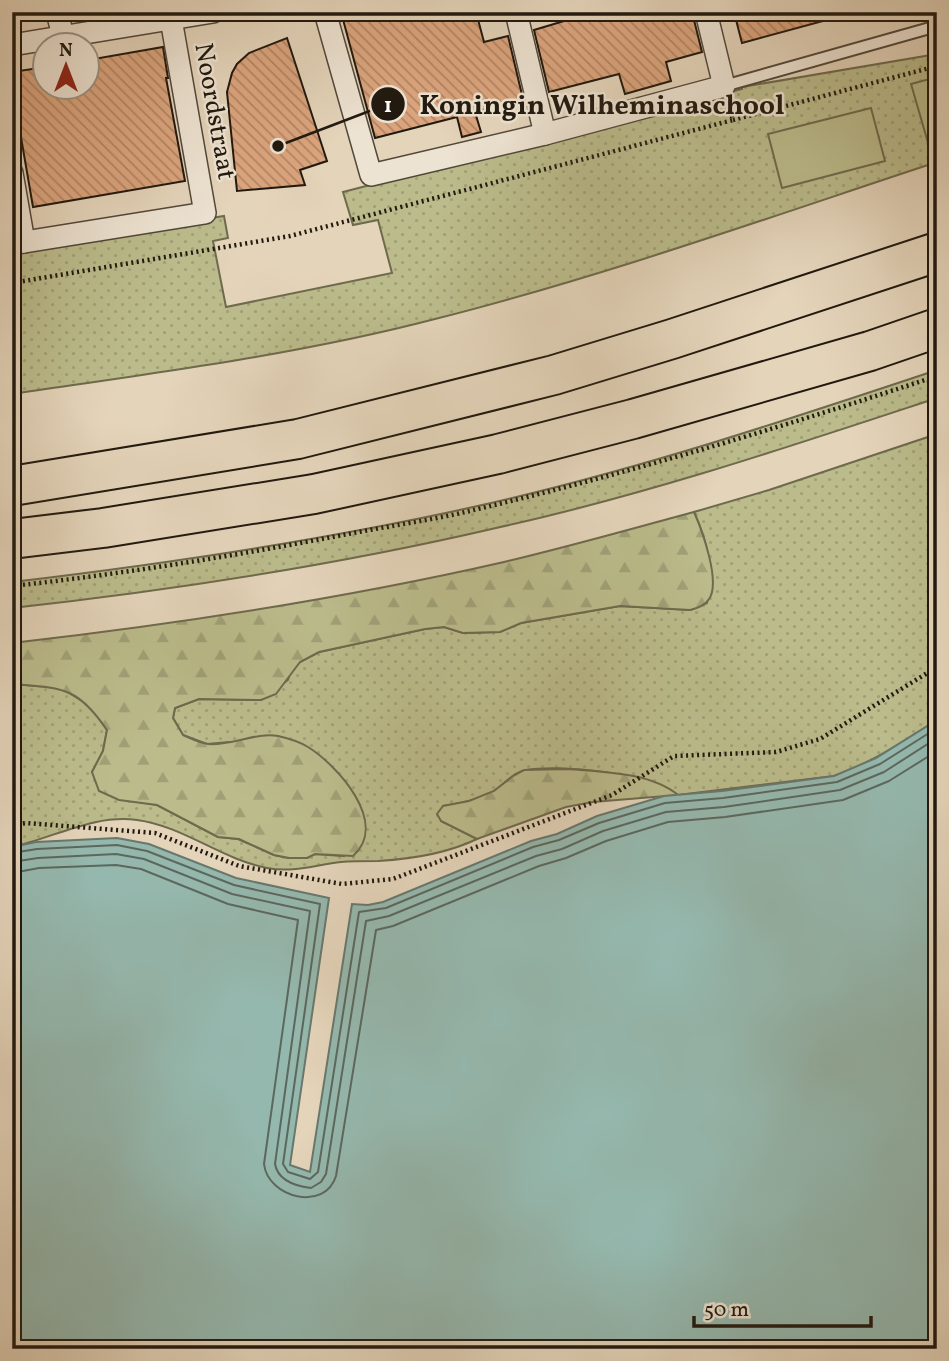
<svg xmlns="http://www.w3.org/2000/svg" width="949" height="1361" font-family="Vollkorn,serif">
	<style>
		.grass { fill: url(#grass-dots); stroke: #6e6a4d; stroke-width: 2 }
		.forest { fill: url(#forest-firs); stroke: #6e6a4d; stroke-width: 2 }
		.pitch { fill: #bbbb8b; stroke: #6e6a4d; stroke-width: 2 }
		.water { fill: #95b8ae; stroke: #67786e; stroke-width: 2 }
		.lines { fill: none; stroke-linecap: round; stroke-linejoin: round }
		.shore { stroke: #5b685e; stroke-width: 2 }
		.building { fill: url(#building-back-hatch); stroke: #21190f; stroke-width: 2 }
		.lane-casing { stroke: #52483a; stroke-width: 14 }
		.street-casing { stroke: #52483a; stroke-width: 24 }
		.highway-casing { stroke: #21190f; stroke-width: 42 }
		.path { stroke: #21190f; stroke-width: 4.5; stroke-dasharray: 2 3.5; stroke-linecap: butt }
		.lane { stroke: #ede3d2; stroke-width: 10 }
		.street { stroke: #ede3d2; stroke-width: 21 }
		.highway { stroke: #e4d4ba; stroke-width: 38 }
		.labels { text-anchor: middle; stroke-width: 5; stroke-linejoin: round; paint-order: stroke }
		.street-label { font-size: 26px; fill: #21190f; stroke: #ede3d2 }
		.leader { fill: none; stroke: #21190f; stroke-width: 2.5 }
		.callout-dot { fill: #21190f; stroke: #ede3d2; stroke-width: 2.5 }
		.mark-label { font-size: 21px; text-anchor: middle; font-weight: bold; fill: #fff }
		.callout-label { font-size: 28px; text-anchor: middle; font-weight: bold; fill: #21190f; stroke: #ede3d2; stroke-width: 5; stroke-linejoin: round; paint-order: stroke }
	</style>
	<defs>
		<pattern id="grass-dots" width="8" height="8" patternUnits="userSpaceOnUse" patternTransform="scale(1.75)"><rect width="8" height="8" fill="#bbbb8b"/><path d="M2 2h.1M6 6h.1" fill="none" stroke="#a0a077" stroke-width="1.8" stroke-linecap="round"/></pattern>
		<pattern id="forest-firs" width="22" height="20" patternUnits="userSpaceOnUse" patternTransform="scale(1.75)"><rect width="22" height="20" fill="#bbbb8b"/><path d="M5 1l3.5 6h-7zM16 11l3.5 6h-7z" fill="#a0a077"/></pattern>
		<pattern id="building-back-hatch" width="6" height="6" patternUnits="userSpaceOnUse" patternTransform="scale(1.75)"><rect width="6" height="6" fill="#dba47d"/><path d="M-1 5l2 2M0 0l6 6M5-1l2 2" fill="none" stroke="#b18565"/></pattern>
	</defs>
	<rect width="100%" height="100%" fill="#e4d4ba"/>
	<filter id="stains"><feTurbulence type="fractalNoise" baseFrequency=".00286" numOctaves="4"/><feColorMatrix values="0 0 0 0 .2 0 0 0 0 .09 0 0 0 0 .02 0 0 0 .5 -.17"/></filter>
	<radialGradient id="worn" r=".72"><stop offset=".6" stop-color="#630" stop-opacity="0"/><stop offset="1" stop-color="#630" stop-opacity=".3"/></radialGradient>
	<g class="grass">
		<path d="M937,54V162C770,217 605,276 435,319C297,355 154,373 12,394V251L224,216L228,238L213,241L226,307L392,273L378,220L353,225L343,192L742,89V87Z"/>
		<path d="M937,370V398C791,446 646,495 496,528C337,565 175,590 12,608V582C173,563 333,539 491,503C643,468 790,419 937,370Z"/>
		<path d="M937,434V720C903,741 872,763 834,776L678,795C650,773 560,764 526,770C513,772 505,784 494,791C479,800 460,803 443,806L441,821L477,839C446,854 412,859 378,861C366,861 353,861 341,862C315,865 293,873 267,868C221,859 183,826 137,820C94,814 53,838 12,847V684L61,688L90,706L107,730L103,751L92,772L139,802L157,805L218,837L238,839L274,855L289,858H307L315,854L343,856L229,742L207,744L183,735L173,718L175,708L199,699L261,700L288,680L291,671L300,662L319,652L425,629L444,627L463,633L500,632L521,623L620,606L690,610L707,603C711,564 710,548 694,512L769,490Z"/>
	</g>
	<g class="forest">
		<path d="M694,512C702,530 721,582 709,599C705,606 697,608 690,610L620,606L521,623L500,632L463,633L444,627L425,629L319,652L300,662L276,694L261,700L199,699L175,708L173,718L183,735C190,738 200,743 208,744C231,746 256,732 278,736C287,738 300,742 308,747C337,765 390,823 353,856L315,854L307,858H289L274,855L239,839L218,837L157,805L119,800L99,791L92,772L103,751L107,730C77,686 62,688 12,684V643C178,624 342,599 504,562C568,547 631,529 694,512Z"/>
		<path d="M568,769C602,772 650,772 678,795L593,802L566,807L477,839L441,821L437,814L443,806L469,801L494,791L513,776L524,770Z"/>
	</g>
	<g class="pitch">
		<path d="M937,77V151L931,153L911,84Z"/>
		<path d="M871,108L885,161L782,188L768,134Z"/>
	</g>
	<path class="water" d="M937,720V1349H12V847L36,842L117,838L149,844L236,878L329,898L290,1165L310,1172L352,904L368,905L383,902L531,841L557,834L597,816L664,796L722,791L834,776L876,758Z"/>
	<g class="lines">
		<g class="shore">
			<path d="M12,853L37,849L117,845L147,851L234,885L320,904L283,1164L288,1172L310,1179L318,1172L359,912L386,908L533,847L559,840L599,823L665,803L723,798L837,782L880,764L937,728"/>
			<path d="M12,862L38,858L116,854L144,859L232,894L310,911L275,1164C278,1181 295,1186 311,1188L321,1182L326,1174L366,921L389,916L536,856L562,849L603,831L666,812L724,807L840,790L884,772L937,738"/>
			<path d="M12,873L39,868L116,865L141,869L228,904L298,920L264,1164C268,1198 325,1212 336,1176L376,930L393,926L539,866L566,858L606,841L668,822L725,817L843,800L889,781L937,751"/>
		</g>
	</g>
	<g class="building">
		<path d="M341,12H476L484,42L508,36L523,99L475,112L481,132L462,137L457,117L375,138Z"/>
		<path d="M594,12H692L702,52L666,62L671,81L625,94L619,74L549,92L534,30Z"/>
		<path d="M734,12H833L834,18L742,43Z"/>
		<path d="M287,38L327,161L300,170L305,185L237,191L227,92L232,73L237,64L249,53Z"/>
		<path d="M163,47L168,78H166L185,181L33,207L12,85V72L46,67V88H88V60Z"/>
	</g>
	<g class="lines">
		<defs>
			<path id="lane" d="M724,86L937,26"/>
			<g id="street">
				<path d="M57,12L63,36"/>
				<path d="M325,12L371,175L545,134L724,86L706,12"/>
				<path d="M516,12L545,134"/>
				<path d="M12,45L213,12"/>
				<path d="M12,173L24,242"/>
				<path d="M12,244L205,213L171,19"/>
			</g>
			<g id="highway">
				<path d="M12,486L298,439L554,375L672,339L937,252"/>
				<path d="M12,539L103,528L314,494L498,454L633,419L870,351L937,328"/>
			</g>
		</defs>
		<use href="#lane" class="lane-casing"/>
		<use href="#street" class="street-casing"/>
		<use href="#highway" class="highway-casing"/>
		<g class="path">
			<path d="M733,120L937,66"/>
			<path d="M12,283L290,236L733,120L729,107"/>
			<path d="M12,586C123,574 233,556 343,535C388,526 434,520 478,509C633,472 786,426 937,376"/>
			<path d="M12,825L26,823L155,833L239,866L342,884L393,879L612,795L674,756L776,752L820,739L937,667"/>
		</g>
		<use href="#lane" class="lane"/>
		<use href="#street" class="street"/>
		<use href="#highway" class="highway"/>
	</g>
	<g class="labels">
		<g class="street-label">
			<text transform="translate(216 111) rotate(80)" y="9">Noordstraat</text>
		</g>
	</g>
	<path class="leader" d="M278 146L388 104"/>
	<g class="callout-dot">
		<circle cx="278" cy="146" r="7"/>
		<circle cx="388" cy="104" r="18"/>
	</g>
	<g class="mark-label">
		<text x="388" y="112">1</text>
	</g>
	<g class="callout-label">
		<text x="602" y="114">Koningin Wilheminaschool</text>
	</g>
	<rect width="949" height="1361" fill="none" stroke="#e4d4ba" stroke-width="42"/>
	<rect x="14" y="14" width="921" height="1333" fill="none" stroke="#21190f" stroke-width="3.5"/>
	<rect x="21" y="21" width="907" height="1319" fill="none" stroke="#21190f" stroke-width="2"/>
	<g transform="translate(66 66)"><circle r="33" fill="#ede3d2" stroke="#9b9284" stroke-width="2"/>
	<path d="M0-5L12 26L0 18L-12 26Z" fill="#8f2418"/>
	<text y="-10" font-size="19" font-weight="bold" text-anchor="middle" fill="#21190f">N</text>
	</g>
	<path d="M694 1316v10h177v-10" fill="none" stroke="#21190f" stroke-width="3.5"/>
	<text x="704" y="1316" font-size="21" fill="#21190f" stroke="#ede3d2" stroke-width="5" paint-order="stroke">50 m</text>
	<rect width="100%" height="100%" filter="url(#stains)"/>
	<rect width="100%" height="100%" fill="url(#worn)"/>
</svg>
